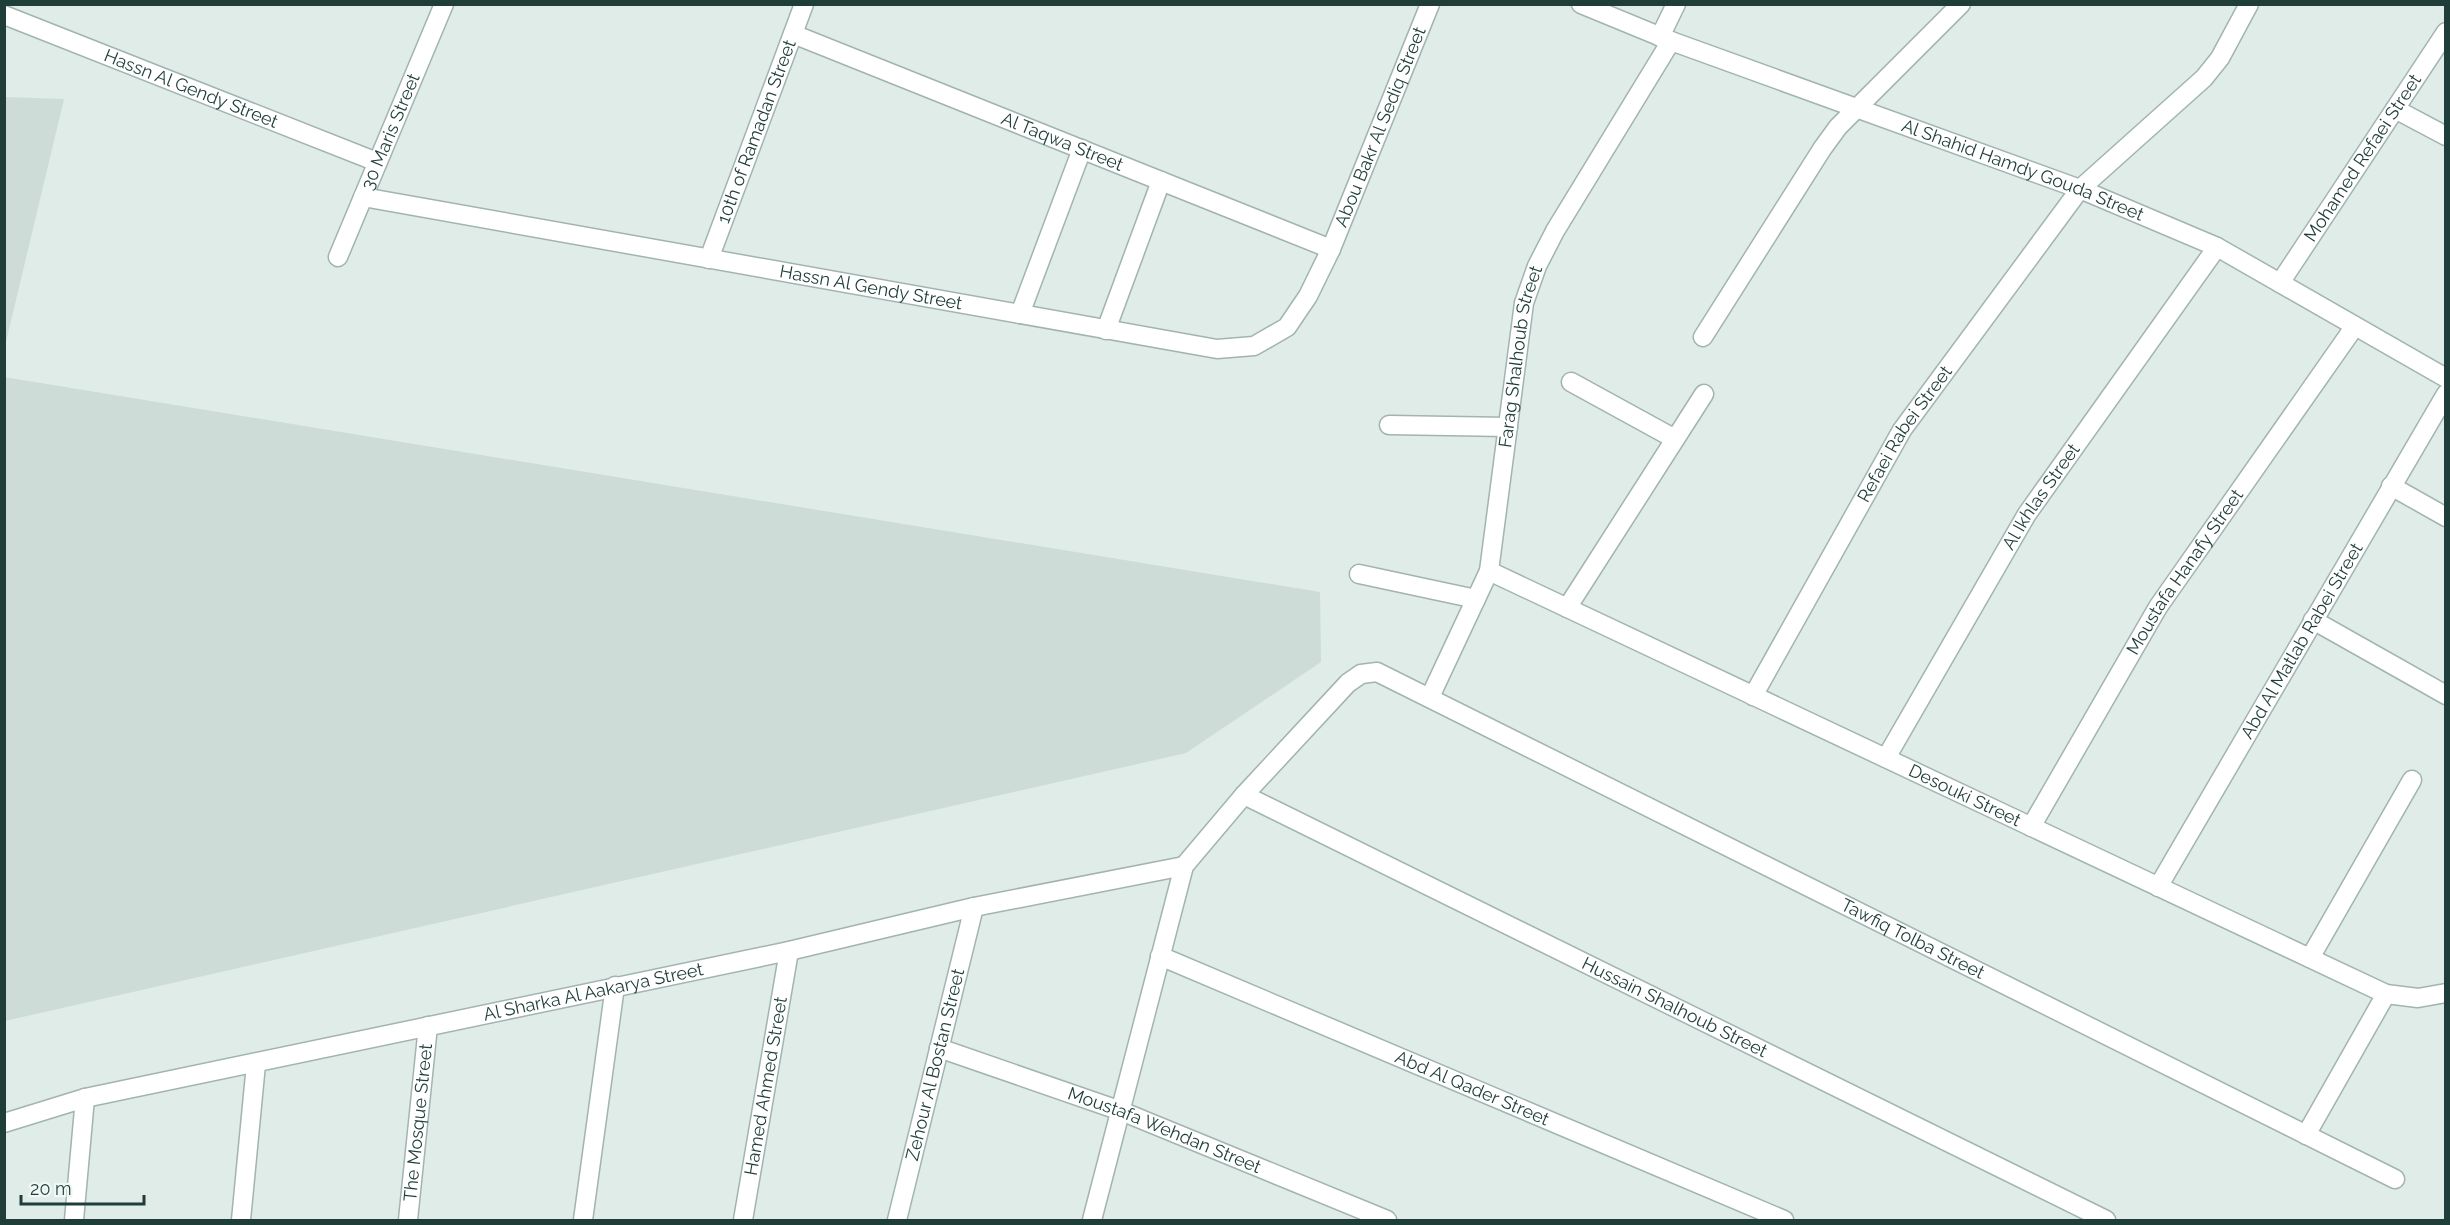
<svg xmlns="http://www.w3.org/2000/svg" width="2450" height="1225" font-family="Raleway,sans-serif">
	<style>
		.built { fill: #cddcd7 }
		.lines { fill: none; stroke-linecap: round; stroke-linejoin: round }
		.minor-casing { stroke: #a2b4b0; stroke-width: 21 }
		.minor { stroke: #fff; stroke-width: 18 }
		.labels { text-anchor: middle; stroke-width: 5; stroke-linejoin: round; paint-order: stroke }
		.street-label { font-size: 18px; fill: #1f3d39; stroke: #f0f8f5 }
	</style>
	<rect width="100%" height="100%" fill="#dfece8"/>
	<g class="built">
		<path d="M5,97L64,99L5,346L4,97Z"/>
		<path d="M4,377L1320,592L1321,662L1186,753L5,1021Z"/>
	</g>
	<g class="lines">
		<defs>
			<g id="minor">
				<path id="s1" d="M1581,4L1671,41L2080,189L2217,247L2446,378"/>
				<path id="s2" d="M4,15L377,162"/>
				<path id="s3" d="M793,34L1331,249"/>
				<path d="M1660,37L1676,4"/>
				<path d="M2395,109L2446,136"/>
				<path id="s4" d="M363,197L1217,349L1254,346L1287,327L1308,296L1331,249L1430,4"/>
				<path id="s5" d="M338,257L444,4"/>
				<path id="s6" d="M709,259L804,4"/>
				<path id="s7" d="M2280,283L2446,32"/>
				<path d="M1020,314L1082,149"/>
				<path d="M1106,330L1161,181"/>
				<path d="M1703,337L1822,149L1838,127L1961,4"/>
				<path d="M1571,382L1675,439"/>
				<path d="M1389,425L1508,427"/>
				<path d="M2391,486L2446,517"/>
				<path id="s8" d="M1489,571L2386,994L2418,998L2446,993"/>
				<path d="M1359,574L1476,599"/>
				<path d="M1567,608L1704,394"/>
				<path d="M2313,620L2446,695"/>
				<path id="s9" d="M1753,696L1902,430L2080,189L2204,78L2220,58L2249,4"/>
				<path id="s10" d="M1430,697L1489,571L1524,303L1537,266L1555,231L1671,41"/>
				<path id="s11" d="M1886,758L2027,514L2217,247"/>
				<path id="s12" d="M1244,795L2106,1220"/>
				<path id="s13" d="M2031,827L2158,607L2355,326"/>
				<path id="s14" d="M2158,887L2446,394"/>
				<path id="s15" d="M1160,956L1784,1220"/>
				<path d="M2310,958L2412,780"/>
				<path id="s16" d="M939,1048L1121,1111L1387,1220"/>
				<path id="s17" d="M4,1123L85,1098L789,951L974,907L1184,866"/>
				<path d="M2306,1135L2386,994"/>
				<path d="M74,1220L85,1098"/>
				<path d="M241,1220L256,1064"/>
				<path id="s18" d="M408,1220L428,1026"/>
				<path d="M583,1220L615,986"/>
				<path id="s19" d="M743,1220L789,951"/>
				<path id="s20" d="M897,1220L974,907"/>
				<path id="s21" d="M1092,1220L1184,866L1244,795L1348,683L1361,674L1377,672L2395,1179"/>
			</g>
		</defs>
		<use href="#minor" class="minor-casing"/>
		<use href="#minor" class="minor"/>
	</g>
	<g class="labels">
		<g class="street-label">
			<text dy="6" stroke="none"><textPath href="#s2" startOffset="201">Hassn Al Gendy Street</textPath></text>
			<text dy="6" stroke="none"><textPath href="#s4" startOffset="1164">Abou Bakr Al Sediq Street</textPath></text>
			<text dy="6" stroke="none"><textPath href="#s5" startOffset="136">30 Maris Street</textPath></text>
			<text dy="6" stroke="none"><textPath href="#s6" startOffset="136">10th of Ramadan Street</textPath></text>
			<text dy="6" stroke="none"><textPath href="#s3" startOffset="290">Al Taqwa Street</textPath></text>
			<text dy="6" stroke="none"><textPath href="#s7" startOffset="150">Mohamed Refaei Street</textPath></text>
			<text dy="6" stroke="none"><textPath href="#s1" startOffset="472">Al Shahid Hamdy Gouda Street</textPath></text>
			<text dy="6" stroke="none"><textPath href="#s4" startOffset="516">Hassn Al Gendy Street</textPath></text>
			<text dy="6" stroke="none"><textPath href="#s10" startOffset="356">Farag Shalhoub Street</textPath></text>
			<text dy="6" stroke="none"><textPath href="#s9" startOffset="303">Refaei Rabei Street</textPath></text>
			<text dy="6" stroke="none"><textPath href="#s11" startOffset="304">Al Ikhlas Street</textPath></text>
			<text dy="6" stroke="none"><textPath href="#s13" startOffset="298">Moustafa Hanafy Street</textPath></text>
			<text dy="6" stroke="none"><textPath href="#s14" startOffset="285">Abd Al Matlab Rabei Street</textPath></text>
			<text dy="6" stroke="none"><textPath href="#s8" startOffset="526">Desouki Street</textPath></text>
			<text dy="6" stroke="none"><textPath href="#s21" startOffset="1242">Tawfiq Tolba Street</textPath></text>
			<text dy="6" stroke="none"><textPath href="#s17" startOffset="604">Al Sharka Al Aakarya Street</textPath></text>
			<text dy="6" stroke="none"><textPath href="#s12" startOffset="480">Hussain Shalhoub Street</textPath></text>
			<text dy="6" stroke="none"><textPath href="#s20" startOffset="160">Zehour Al Bostan Street</textPath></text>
			<text dy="6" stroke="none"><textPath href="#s19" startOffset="136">Hamed Ahmed Street</textPath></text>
			<text dy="6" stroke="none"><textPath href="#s15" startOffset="339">Abd Al Qader Street</textPath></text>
			<text dy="6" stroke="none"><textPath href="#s18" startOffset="98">The Mosque Street</textPath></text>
			<text dy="6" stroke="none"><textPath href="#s16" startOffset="240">Moustafa Wehdan Street</textPath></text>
		</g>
	</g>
	<rect width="2450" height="1225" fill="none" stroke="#1f3d39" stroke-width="12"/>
	<path d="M21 1195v9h123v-9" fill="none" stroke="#1f3d39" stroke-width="3"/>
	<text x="30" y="1195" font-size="18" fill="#1f3d39" stroke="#f0f8f5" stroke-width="4.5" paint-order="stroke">20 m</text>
</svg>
